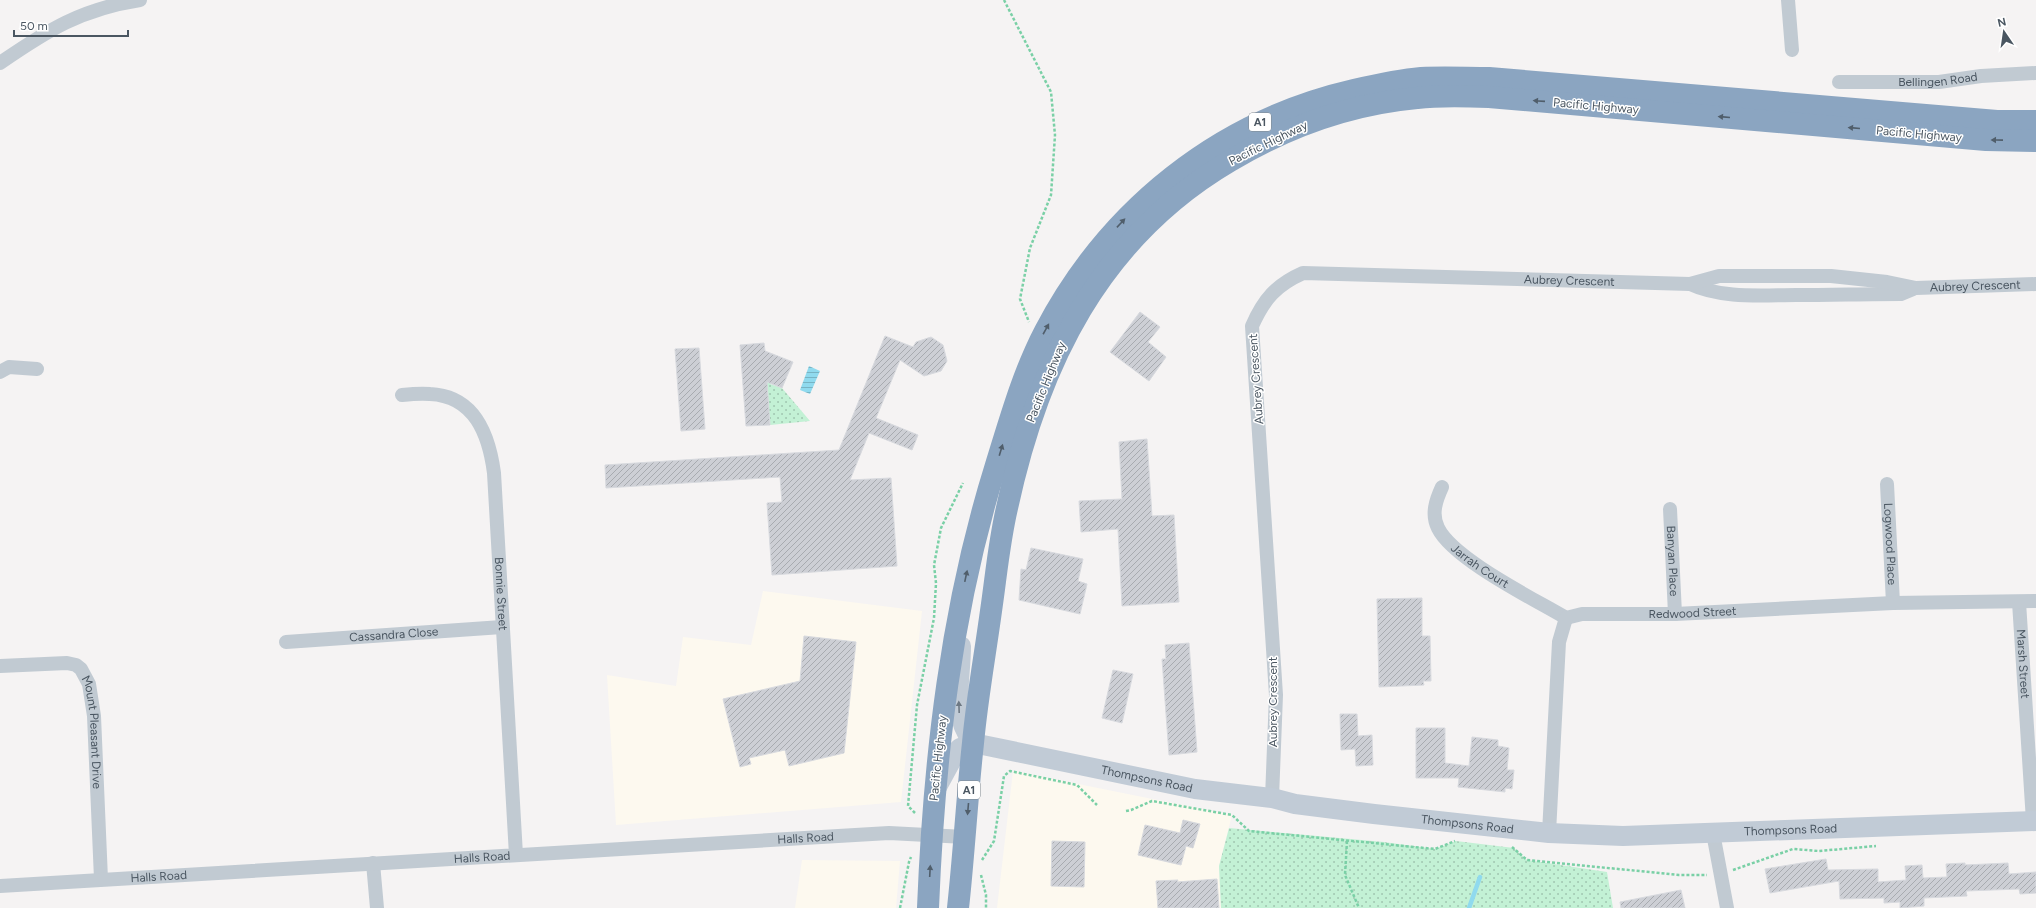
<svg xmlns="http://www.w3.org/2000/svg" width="2036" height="908" font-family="Figtree,sans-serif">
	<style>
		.commercial { fill: #fdf9ef }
		.grass { fill: url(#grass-dots) }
		.water { fill: url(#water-rules) }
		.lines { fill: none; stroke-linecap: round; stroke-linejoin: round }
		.stream { stroke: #90daee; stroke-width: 4.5 }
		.building { fill: url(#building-hatch); stroke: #d7d9de }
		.path { stroke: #7ad0a6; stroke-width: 2.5; stroke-dasharray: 3 2; stroke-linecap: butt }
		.street { stroke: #c1cad2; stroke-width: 14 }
		.secondary { stroke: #c1cbd6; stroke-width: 20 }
		.highway { stroke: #8ba5c1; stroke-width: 22 }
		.oneway { fill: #505e6b }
		.oneway2 { fill: #6e7984 }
		.labels { text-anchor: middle; stroke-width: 3; stroke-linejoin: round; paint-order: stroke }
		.shield { fill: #fff; stroke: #808990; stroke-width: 1 }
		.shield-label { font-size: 11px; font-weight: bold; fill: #4a5661 }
		.street-label { font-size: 12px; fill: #4a5661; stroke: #fff }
	</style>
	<defs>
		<pattern id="grass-dots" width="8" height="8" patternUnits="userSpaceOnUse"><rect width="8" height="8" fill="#c3f1d5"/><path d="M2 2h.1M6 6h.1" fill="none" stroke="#a0c6b0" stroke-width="1.8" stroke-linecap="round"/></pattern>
		<pattern id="water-rules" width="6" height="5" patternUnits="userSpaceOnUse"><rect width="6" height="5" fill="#90daee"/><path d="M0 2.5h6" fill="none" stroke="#78b4c4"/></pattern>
		<pattern id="building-hatch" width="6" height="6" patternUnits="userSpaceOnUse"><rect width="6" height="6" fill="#cdcfd5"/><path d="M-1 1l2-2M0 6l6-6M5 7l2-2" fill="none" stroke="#a8abb0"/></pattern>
	</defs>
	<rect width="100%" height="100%" fill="#f5f3f3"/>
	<g class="commercial">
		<path d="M763,591L922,611L901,802L616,825L607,675L676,686L683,637L751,645Z"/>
		<path d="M1013,771L1232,815L1219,866L1221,908H997Z"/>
		<path d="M802,860L900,861L896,908H795Z"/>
	</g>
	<g class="grass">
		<path d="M766,374L773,377L770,384L782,388L810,421L770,425Z"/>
		<path d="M1229,828L1384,842L1435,849L1456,841L1481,844L1514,848L1527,860L1607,872L1613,908H1221L1219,866Z"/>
	</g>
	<path class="water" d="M809,366L820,371L810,394L800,390Z"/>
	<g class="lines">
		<path class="stream" d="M1469,908L1480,877"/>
	</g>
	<g class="building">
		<path d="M1140,312L1160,327L1148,342L1166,357L1149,381L1110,352Z"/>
		<path d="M885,336L913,347L916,342L931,337L943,345L947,361L941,371L924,376L900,360L876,418L918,435L912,450L869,433L850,480L891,478L897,566L772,575L767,503L782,502L780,477L606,488L605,465L839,450Z"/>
		<path d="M764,343L765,351L793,362L782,388L767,382L770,425L746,426L740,345Z"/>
		<path d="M699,348L705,429L681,431L675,349Z"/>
		<path d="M1147,439L1152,516L1174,515L1179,602L1122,606L1118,529L1081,532L1079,501L1122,499L1119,442Z"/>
		<path d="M1031,548L1083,559L1078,581L1087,584L1080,614L1019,600L1021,569L1026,570Z"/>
		<path d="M1422,598V636H1430L1431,681H1423L1424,685L1379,687L1377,599Z"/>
		<path d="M804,636L856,642L844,753L789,766L785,750L749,758L751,764L740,767L723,699L800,681Z"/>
		<path d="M1189,643L1197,752L1169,755L1162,659H1166L1165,645Z"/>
		<path d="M1113,670L1133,674L1122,723L1102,718Z"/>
		<path d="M1340,714H1357L1358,736L1372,735L1373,765L1356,766L1355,749L1341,750Z"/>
		<path d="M1416,728H1445V763L1469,766L1472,737L1498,740V746L1509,748L1507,770H1514L1512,789L1505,788V792L1458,787L1459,778H1416Z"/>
		<path d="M1183,820L1200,824L1193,848L1186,846L1181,865L1138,855L1145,825L1180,833Z"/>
		<path d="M1052,841L1085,842L1084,887L1051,886Z"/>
		<path d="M1826,859L1828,870L1878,869V882L1906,880L1905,866L1922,865L1923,878L1947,877L1946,864L1965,863V865L2008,863L2009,874L2036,872V893L2020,894L2019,889L1966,891L1967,896L1924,898V906L1900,908V902L1884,903V898L1840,899L1839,881L1770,893L1765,869Z"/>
		<path d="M1217,879L1219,908H1158L1156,881L1178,880L1177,882Z"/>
		<path d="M1681,890L1685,908H1621L1620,902Z"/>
	</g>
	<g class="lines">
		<g class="path">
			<path d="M1004,0L1051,92L1055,135L1051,195L1030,248L1020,299L1029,322"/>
			<path d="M1126,811L1131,810L1152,801L1232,815L1249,831L1435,849L1455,841"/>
			<path d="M915,813L908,806L917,705L934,618L936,583L934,565L941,528L963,483"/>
			<path d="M1347,841L1345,875L1359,908"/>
			<path d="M1512,847L1527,860L1679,875H1707"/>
			<path d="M982,860L994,841L1004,776L1010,771L1077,785L1097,805"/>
			<path d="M1733,870L1793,849L1819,851L1876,846"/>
			<path d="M981,875L986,895V908"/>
			<path d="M900,908L909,862L911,857"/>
		</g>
		<g class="street">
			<path d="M1788,0L1792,50"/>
			<path d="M0,63C48,30 81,9 140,0"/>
			<path id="s1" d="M1839,82H1939L1981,76L2036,73"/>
			<path d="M1690,284C1722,299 1762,295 1796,295C1831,295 1866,294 1901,294L1913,289"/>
			<path d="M0,372L9,367L37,369"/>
			<path id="s2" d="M402,395C411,394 421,393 430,394C475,396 489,435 494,473L516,855"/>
			<path id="s3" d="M1887,484L1893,603"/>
			<path id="s4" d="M1442,487C1436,500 1431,514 1438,528C1453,559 1534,599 1566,618"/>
			<path id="s5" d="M1670,509L1675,614"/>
			<path id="s6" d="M2019,602L2033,821"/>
			<path id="s7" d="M1566,618L1582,614H1675L1893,603L2036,601"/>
			<path id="s8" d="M286,642L502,627"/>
			<path id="s9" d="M0,666L67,663L76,665L81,669L89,684L94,716L101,879"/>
			<path id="s10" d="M1272,798L1276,695L1252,326C1264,299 1276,285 1303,273L1690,284L1719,276H1831L1887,282L1916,288L2036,284"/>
			<path d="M1549,833L1559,642L1566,618"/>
			<path d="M1713,833L1727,908"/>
			<path d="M373,863L377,908"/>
			<path id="s11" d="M0,886L889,833L965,837"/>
		</g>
		<g class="secondary">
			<path d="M961,646C961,683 950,711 973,743"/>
			<path id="s12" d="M937,787L956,752L960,748L973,743L1195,789L1272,798L1295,804L1374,814L1549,833L1623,836L2036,821"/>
		</g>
		<g class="highway">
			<path d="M928,908C934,758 951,609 996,465C1010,420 1023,373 1045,331C1109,209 1219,121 1354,90C1376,85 1398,80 1421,78C1444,77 1467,78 1489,78L1997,121H2036"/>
			<path d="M958,908C964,853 967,798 973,743C977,699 985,655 991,611C996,577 999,542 1007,508C1038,364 1099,238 1230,161C1287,127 1351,104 1417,98C1441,95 1465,96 1489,97L1986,140L2036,141"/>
		</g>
	</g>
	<defs><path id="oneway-solid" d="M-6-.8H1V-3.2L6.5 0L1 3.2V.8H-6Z"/></defs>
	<g class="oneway">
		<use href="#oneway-solid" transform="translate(1539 101) rotate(-176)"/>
		<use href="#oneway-solid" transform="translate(1724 117) rotate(-175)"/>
		<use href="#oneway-solid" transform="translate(1854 128) rotate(-175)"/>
		<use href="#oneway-solid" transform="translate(1997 140) rotate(-179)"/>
		<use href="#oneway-solid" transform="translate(1121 223) rotate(-47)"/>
		<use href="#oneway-solid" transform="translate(1046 329) rotate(-61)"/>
		<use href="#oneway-solid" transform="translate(1001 450) rotate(-73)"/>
		<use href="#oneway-solid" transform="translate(966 576) rotate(-78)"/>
		<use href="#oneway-solid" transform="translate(968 809) rotate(95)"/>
		<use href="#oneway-solid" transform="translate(930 871) rotate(-87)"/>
	</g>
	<use class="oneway2" href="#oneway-solid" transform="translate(959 707) rotate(-92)"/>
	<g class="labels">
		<g class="shield">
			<rect x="1249" y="113" width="22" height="18" rx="3"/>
			<rect x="958" y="781" width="22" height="18" rx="3"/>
		</g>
		<g class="shield-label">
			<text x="1260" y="126">A1</text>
			<text x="969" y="794">A1</text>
		</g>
		<g class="street-label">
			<text dy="4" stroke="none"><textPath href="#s1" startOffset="99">Bellingen Road</textPath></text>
			<text transform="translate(1596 106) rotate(5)" y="4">Pacific Highway</text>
			<text transform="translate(1919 134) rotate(5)" y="4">Pacific Highway</text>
			<text transform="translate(1268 143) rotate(-26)" y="4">Pacific Highway</text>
			<text dy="4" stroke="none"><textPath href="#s10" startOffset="815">Aubrey Crescent</textPath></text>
			<text dy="4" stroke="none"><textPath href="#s10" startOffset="1223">Aubrey Crescent</textPath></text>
			<text transform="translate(1256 379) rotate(-94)" y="4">Aubrey Crescent</text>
			<text transform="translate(1046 382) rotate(-68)" y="4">Pacific Highway</text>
			<text dy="4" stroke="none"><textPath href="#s3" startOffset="60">Logwood Place</textPath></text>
			<text dy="4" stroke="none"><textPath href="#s5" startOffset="52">Banyan Place</textPath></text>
			<text dy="4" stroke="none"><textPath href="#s4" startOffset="100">Jarrah Court</textPath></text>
			<text dy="4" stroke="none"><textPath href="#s2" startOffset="261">Bonnie Street</textPath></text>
			<text dy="4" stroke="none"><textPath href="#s7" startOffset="127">Redwood Street</textPath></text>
			<text dy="4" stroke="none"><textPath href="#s8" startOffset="108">Cassandra Close</textPath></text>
			<text dy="4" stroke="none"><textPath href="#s6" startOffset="62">Marsh Street</textPath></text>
			<text transform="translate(1273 702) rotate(-90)" y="4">Aubrey Crescent</text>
			<text dy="4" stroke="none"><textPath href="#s9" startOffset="148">Mount Pleasant Drive</textPath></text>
			<text transform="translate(938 758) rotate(-84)" y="4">Pacific Highway</text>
			<text dy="4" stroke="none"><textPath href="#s12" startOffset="237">Thompsons Road</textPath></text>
			<text dy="4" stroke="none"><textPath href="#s12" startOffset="561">Thompsons Road</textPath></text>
			<text dy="4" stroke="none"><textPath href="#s12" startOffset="885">Thompsons Road</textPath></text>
			<text dy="4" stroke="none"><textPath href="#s11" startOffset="807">Halls Road</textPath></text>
			<text dy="4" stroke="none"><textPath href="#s11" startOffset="483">Halls Road</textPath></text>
			<text dy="4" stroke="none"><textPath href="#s11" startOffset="159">Halls Road</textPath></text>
		</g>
	</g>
	<g transform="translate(2004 32) rotate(347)" stroke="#ffffff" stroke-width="3" paint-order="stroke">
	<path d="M0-3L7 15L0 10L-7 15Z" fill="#4a5661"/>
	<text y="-6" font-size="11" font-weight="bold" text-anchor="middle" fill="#4a5661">N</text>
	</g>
	<path d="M14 30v6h114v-6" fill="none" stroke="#4a5661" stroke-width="2"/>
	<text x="20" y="30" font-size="12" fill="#4a5661" stroke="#ffffff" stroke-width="3" paint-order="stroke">50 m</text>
</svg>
